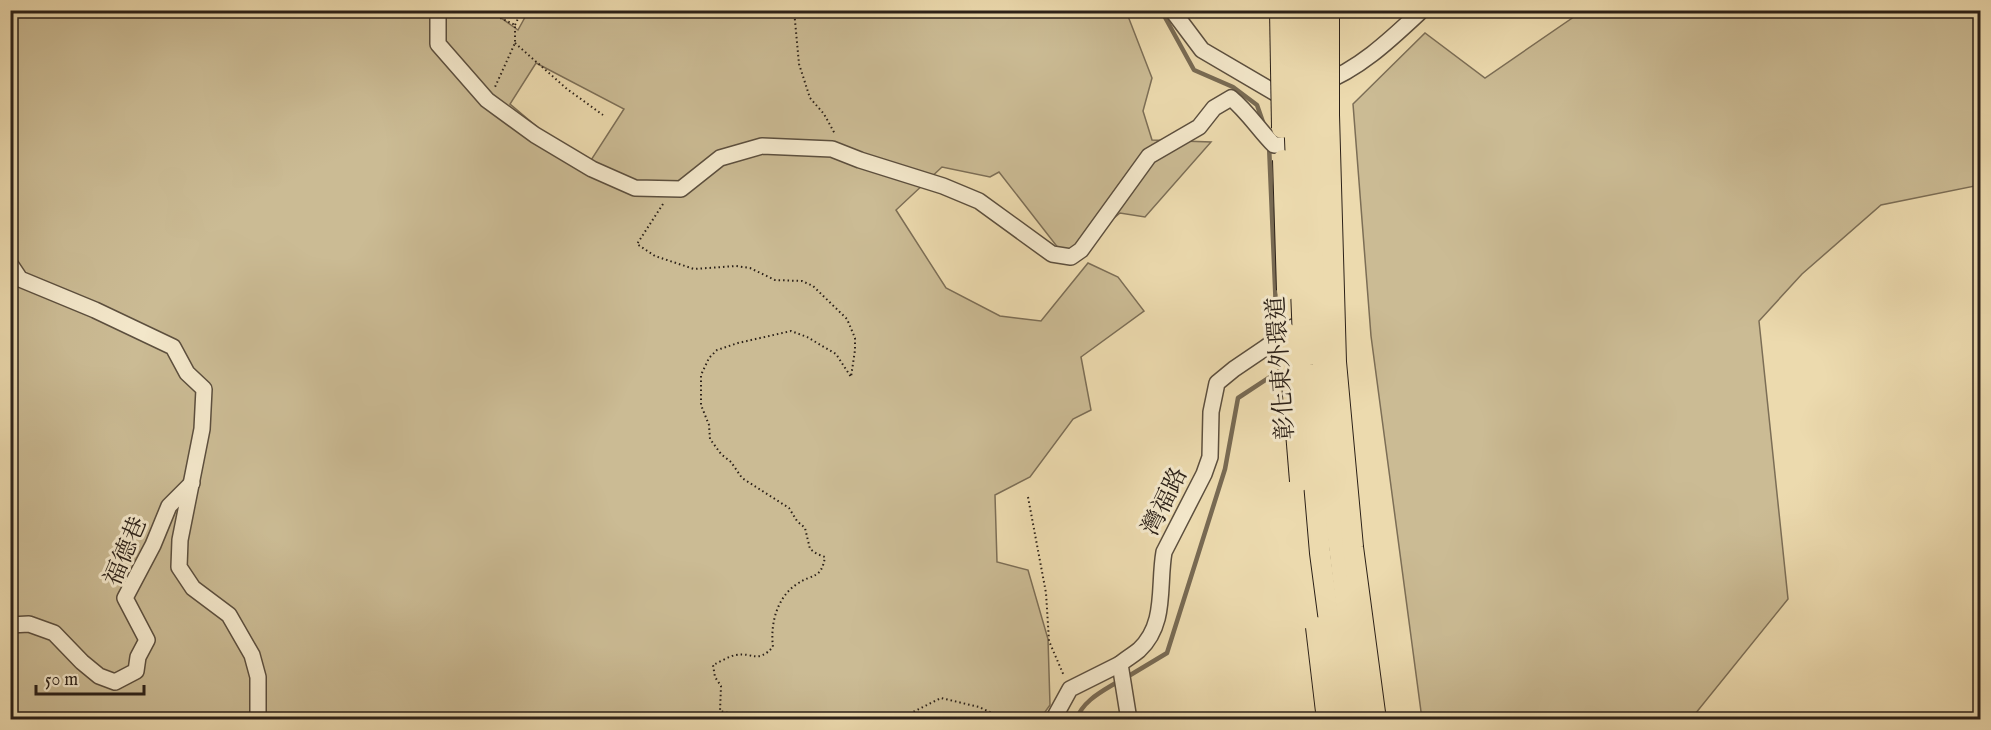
<svg xmlns="http://www.w3.org/2000/svg" width="1991" height="730" font-family="'IM FELL English','Noto Serif TC',serif">
	<style>
		.green { fill: #cbbb94; stroke: #7c6e56; stroke-width: 1.5; fill-rule: evenodd }
		.lines { fill: none; stroke-linecap: round; stroke-linejoin: round }
		.stream { stroke: #786a53; stroke-width: 4.5 }
		.minor-casing { stroke: #5c4f3e; stroke-width: 18 }
		.path { stroke: #2c2118; stroke-width: 2; stroke-dasharray: 1.5 3; stroke-linecap: butt }
		.minor { stroke: #f3e7ca; stroke-width: 15 }
		.major-bridge-casing { stroke: #2c2118; stroke-width: 22; stroke-linecap: butt }
		.major-bridge { stroke: #ecdaae; stroke-width: 20 }
		.labels { text-anchor: middle; stroke-width: 6; stroke-linejoin: round; paint-order: stroke }
		.street-label { font-size: 24px; fill: #2c2118; stroke: #f3e7ca }
	</style>
	<rect width="100%" height="100%" fill="#ecdaae"/>
	<filter id="stains"><feTurbulence type="fractalNoise" baseFrequency=".00333" numOctaves="4"/><feColorMatrix values="0 0 0 0 .2 0 0 0 0 .09 0 0 0 0 .02 0 0 0 .5 -.17"/></filter>
	<radialGradient id="worn" r=".72"><stop offset=".6" stop-color="#630" stop-opacity="0"/><stop offset="1" stop-color="#630" stop-opacity=".3"/></radialGradient>
	<g class="green">
		<path d="M490,10L518,30L529,10L1126,11L1152,78L1143,111L1152,140L1211,142L1145,217L1120,213L1066,258L999,172L990,177L942,167L896,210L946,288L1000,316L1041,321L1088,263L1118,277L1144,311L1081,357L1091,410L1073,419L1030,477L995,495L997,562L1028,570L1048,639L1050,705L1040,719H11L10,11ZM536,63L624,109L586,168L510,104Z"/>
		<path d="M1584,10L1980,11V185L1881,205L1802,274L1759,321L1788,599L1691,719H1422L1371,336L1353,104L1425,33L1485,78Z"/>
	</g>
	<g class="lines">
		<g class="stream">
			<path d="M1161,10L1194,70L1233,87L1257,105L1264,125"/>
			<path d="M1269,145L1277,334"/>
			<path d="M1127,677L1167,653L1225,469L1238,398L1282,369L1278,343"/>
			<path d="M1076,720C1083,700 1103,691 1119,681"/>
		</g>
		<defs>
			<g id="minor">
				<path d="M438,10V44L487,100L535,135L592,169L635,188L681,189L720,158L762,146L832,149L860,160L943,186L979,201L1052,254L1071,257L1081,250L1149,156L1199,127L1214,108L1231,98C1248,112 1259,130 1274,145H1289"/>
				<path d="M1172,10L1202,50L1284,98L1287,104"/>
				<path d="M1320,84C1360,69 1391,39 1422,10"/>
				<path d="M10,264L20,279L95,310L173,347L187,373L204,389L202,429L180,540L179,567L193,588L229,615L252,655L258,677V720"/>
				<path d="M10,625L29,624L54,633L82,662L99,676L115,682L136,671L138,657L147,640L125,598L153,545L169,506L192,483"/>
				<path d="M1053,720L1070,689L1120,664"/>
				<path d="M1129,720L1120,664C1126,659 1133,655 1139,650C1167,624 1158,586 1164,552L1204,474L1210,457L1211,412L1217,383L1234,369L1265,348L1293,327"/>
			</g>
		</defs>
		<use href="#minor" class="minor-casing"/>
		<g class="path">
			<path d="M484,10L515,25V43L495,87"/>
			<path d="M794,10L799,64L810,98L824,114L835,134"/>
			<path d="M515,25L522,10"/>
			<path d="M515,43L567,89L603,115"/>
			<path d="M663,204L637,244L655,256L694,269L736,266L750,268L775,280L802,281L813,286L847,319L855,338V350L851,377L836,354L807,337L791,331L738,343L717,350L709,358L701,375V405L709,425L710,439L721,454L731,462L742,478L789,508L797,521L805,528L810,549L817,554L825,557C821,580 813,573 797,584C777,597 770,624 773,647C757,664 753,652 736,655C729,656 720,662 713,665L715,677L721,686L720,711L760,720"/>
			<path d="M1028,497L1046,593L1049,641L1064,676"/>
			<path d="M848,720L867,713L887,716L911,713L941,698L979,707L1007,720"/>
		</g>
		<use href="#minor" class="minor"/>
		<defs>
			<g id="major-bridge">
				<path d="M1280,10L1282,128"/>
				<path d="M1295,10L1294,114L1304,365L1320,553L1342,720"/>
				<path d="M1314,10L1313,117L1323,364L1332,488L1360,720"/>
				<path d="M1329,10V115L1336,362L1353,547L1376,720"/>
				<path d="M1283,160L1287,290"/>
				<path d="M1288,334L1300,481"/>
				<path d="M1316,627L1327,720"/>
			</g>
		</defs>
		<use href="#major-bridge" class="major-bridge-casing"/>
		<use href="#major-bridge" class="major-bridge"/>
	</g>
	<g class="labels">
		<g class="street-label">
			<text transform="translate(1280 368) rotate(-94)" y="8">彰化東外環道</text>
			<text transform="translate(1164 501) rotate(-64)" y="8">灣福路</text>
			<text transform="translate(125 551) rotate(-67)" y="8">福德巷</text>
		</g>
	</g>
	<rect width="1991" height="730" fill="none" stroke="#ecdaae" stroke-width="36"/>
	<rect x="12" y="12" width="1967" height="706" fill="none" stroke="#2c2118" stroke-width="3"/>
	<rect x="18" y="18" width="1955" height="694" fill="none" stroke="#2c2118" stroke-width="1.5"/>
	<path d="M36 685v9h108v-9" fill="none" stroke="#2c2118" stroke-width="3"/>
	<text x="45" y="685" font-size="18" fill="#2c2118" stroke="#f3e7ca" stroke-width="4.5" paint-order="stroke">50 m</text>
	<rect width="100%" height="100%" filter="url(#stains)"/>
	<rect width="100%" height="100%" fill="url(#worn)"/>
</svg>
